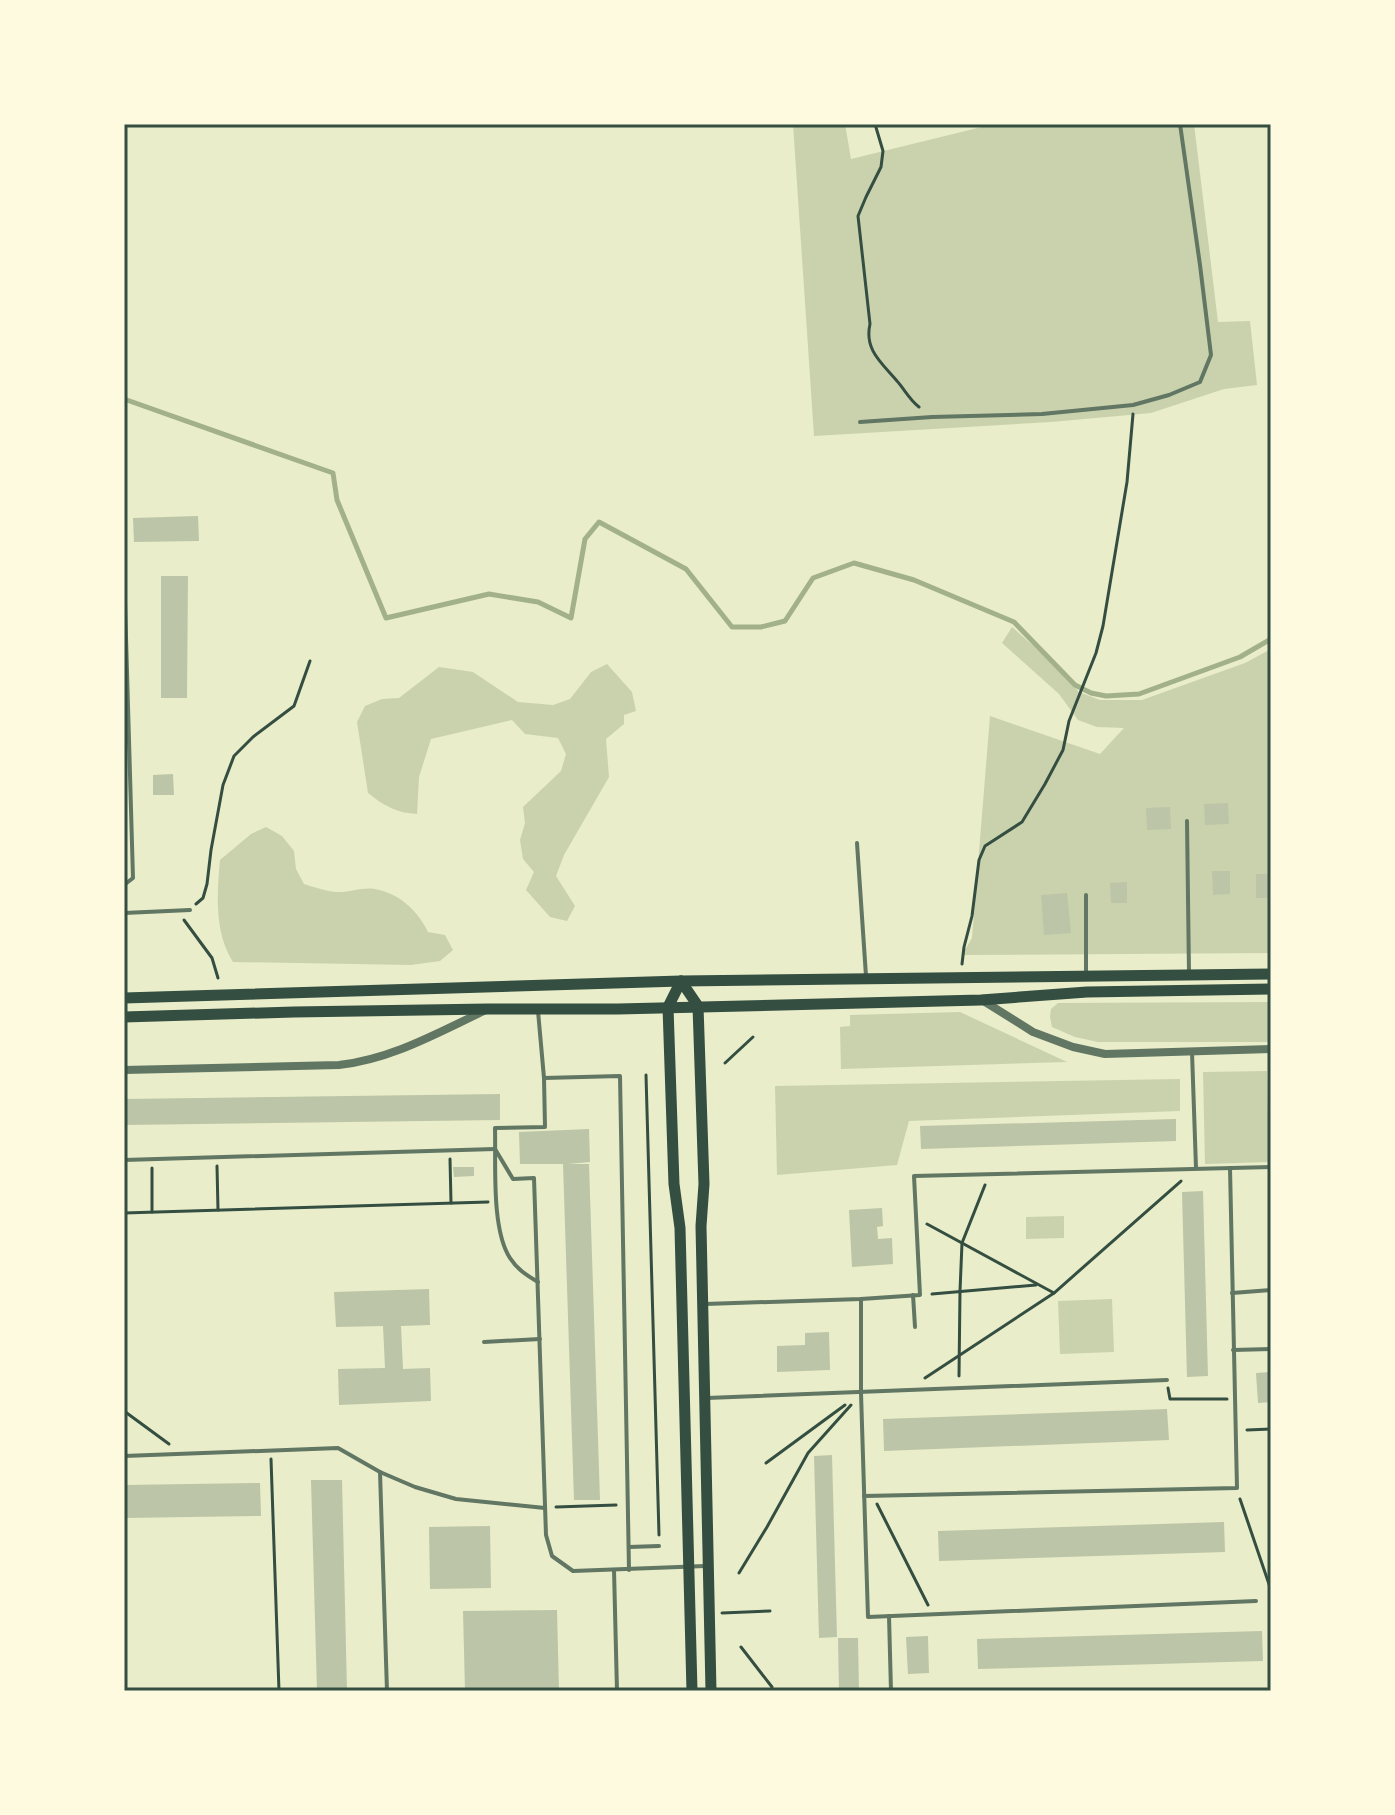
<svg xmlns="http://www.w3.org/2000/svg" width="1395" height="1815" font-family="'DM Sans',sans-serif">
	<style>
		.green { fill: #cad2ad }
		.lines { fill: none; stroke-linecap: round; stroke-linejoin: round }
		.stream { stroke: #a3b18a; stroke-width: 5 }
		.building { fill: #bcc5a7 }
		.path { stroke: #344e41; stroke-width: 3 }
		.service { stroke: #617663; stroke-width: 4 }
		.minor { stroke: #617663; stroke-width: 8 }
		.secondary { stroke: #344e41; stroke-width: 11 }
		.neatline { fill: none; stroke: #344e41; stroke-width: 3 }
	</style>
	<rect width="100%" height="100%" fill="#e9edc9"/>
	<g class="green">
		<path d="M793,124H845L851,159L994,124H1194L1218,322L1250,321L1257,385L1224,389L1151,413L1051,422L814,436Z"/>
		<path d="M1012,627L1047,658L1079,692L1100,700H1142L1245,663L1271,649V953L962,955L972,938L990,716L1100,754L1124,728L1097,727L1078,720L1059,694L1002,643Z"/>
		<path d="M607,664L632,692L636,711L624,715V724L606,739L609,777L564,855L556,876L575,906L567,921L550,917L526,890L534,872L523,859L520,840L525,823L523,807L561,771L566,754L558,738L525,734L512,720L431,739L419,777L417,814C397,813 384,806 368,793L357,722L365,706L382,699L399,698L439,667L473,672L518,702L553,705L570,699L591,672Z"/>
		<path d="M266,827L282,836L294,851L296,869L304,884C314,887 325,891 336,892C348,893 362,887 375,889C399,893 418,911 428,932L445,935L453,950L440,961L411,965L233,962C214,932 217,894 220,860L251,834Z"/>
		<path d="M1268,1002L1271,1007L1270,1042H1098L1075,1037L1052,1027L1050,1017L1051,1009L1058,1003Z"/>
		<path d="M960,1012L1067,1062L841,1069L840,1027L850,1026V1015Z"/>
		<path d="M1267,1071L1269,1162L1205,1164L1203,1072Z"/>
		<path d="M1180,1079V1111L909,1121L897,1165L777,1175L775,1086Z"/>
		<path d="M1064,1216V1238L1026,1239V1217Z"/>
		<path d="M1112,1299L1114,1352L1060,1354L1058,1301Z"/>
	</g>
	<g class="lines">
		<path class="stream" d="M124,399L333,473L337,500L386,618L489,594L538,602L571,618L585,539L599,522L686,569L732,627H761L785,621L813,578L854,563L914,580L1014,622L1075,685L1091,693L1106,696L1139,694L1240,657L1271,639"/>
	</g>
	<g class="building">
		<path d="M198,516L199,541L134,542L133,518Z"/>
		<path d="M161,576H188L187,698H161Z"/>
		<path d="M173,774L174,795H153V775Z"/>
		<path d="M1228,803L1229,824L1205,825L1204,804Z"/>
		<path d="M1170,807L1171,829L1147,830L1146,808Z"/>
		<path d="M1212,871H1230V894L1213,895Z"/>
		<rect x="1256" y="874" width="15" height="24"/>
		<path d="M1127,882V903H1111L1110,883Z"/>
		<path d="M1067,893L1071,933L1044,935L1041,895Z"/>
		<path d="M500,1094V1120L124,1125V1099Z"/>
		<path d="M1176,1119V1141L921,1149L920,1126Z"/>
		<path d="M589,1129L590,1162L568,1164H589L600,1500H574L563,1164H520L519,1132Z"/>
		<path d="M453,1167H474V1176L454,1177Z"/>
		<path d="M1203,1191L1208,1376L1187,1377L1182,1192Z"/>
		<path d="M882,1208L883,1226L877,1227L878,1239L892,1238L893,1264L852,1267L849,1210Z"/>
		<path d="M429,1289L430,1325L401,1326L403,1369L430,1368L431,1401L339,1405L338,1369L385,1368L383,1326L336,1327L334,1292Z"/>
		<path d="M829,1332L830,1370L777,1372V1346L805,1345V1333Z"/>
		<path d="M1271,1372V1402L1258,1403L1256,1373Z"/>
		<path d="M1167,1409L1169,1440L884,1451L883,1419Z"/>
		<path d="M832,1455L837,1637L819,1638L814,1456Z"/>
		<path d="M311,1480H342L347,1691H317Z"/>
		<path d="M260,1483L261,1516L124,1518V1485Z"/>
		<path d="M1224,1522L1225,1552L939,1561L938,1531Z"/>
		<path d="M490,1526L491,1588L430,1589L429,1527Z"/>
		<path d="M557,1610L559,1691H465L463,1611Z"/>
		<path d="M1262,1631L1263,1661L978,1669L977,1639Z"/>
		<path d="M928,1636L929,1673L908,1674L906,1637Z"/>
		<path d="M838,1638H858L859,1691H839Z"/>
	</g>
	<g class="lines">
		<g class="path">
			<path d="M875,124L883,151L881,167L866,197L858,216L870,324C864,350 882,363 897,381C905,390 909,399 919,407"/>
			<path d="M196,904L203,898L207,884L211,850L223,785L234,756L253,737L294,706L310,661"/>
			<path d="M184,920L212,958L218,978"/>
			<path d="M962,964L964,947L972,916L979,860L985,846L1022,822L1045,784L1063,750L1069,721L1096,653L1103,626L1127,482L1133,414"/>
			<path d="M725,1063L753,1037"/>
			<path d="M646,1075L659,1535"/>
			<path d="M450,1159L451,1203"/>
			<path d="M217,1166L218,1210"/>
			<path d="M152,1168V1212"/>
			<path d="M124,1213L488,1202"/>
			<path d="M927,1224L1054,1293"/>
			<path d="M932,1294L1036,1285"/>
			<path d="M959,1376L960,1291L962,1243L985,1185"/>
			<path d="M925,1378L1054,1293L1181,1181"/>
			<path d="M1168,1388L1170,1399H1227"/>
			<path d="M124,1411L169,1444"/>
			<path d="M1247,1430L1271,1429"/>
			<path d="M271,1459L279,1691"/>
			<path d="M766,1463L845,1405"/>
			<path d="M1240,1499L1271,1590"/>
			<path d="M877,1504L928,1605"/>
			<path d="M556,1507L616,1505"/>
			<path d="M739,1573L767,1527L808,1453L851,1405"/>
			<path d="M722,1613L770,1611"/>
			<path d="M741,1647L772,1687"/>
		</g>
		<g class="service">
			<path d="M860,422L932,417L1042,414L1133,405L1169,395L1200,382L1211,355L1200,265L1180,124"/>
			<path d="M1187,821L1189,974"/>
			<path d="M857,843L866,976"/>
			<path d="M124,885L133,878L125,603"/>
			<path d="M1086,895V976"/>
			<path d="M124,913L190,910"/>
			<path d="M538,1011L544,1078L620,1076L629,1570"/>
			<path d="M1192,1052L1196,1168"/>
			<path d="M495,1149L513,1179L534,1178L546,1535L552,1556L573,1571L705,1566"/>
			<path d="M124,1160L495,1149"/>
			<path d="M538,1282C526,1275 517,1269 510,1258C491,1229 496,1163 495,1128L545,1127L544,1078"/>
			<path d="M1232,1293L1271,1290"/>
			<path d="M913,1295L915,1327"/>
			<path d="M861,1299V1393L868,1617L1256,1601"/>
			<path d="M705,1304L861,1299L920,1295L914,1176L1271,1167"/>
			<path d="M484,1342L540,1339"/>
			<path d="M1233,1350L1271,1349"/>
			<path d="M707,1398L1167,1380"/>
			<path d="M124,1456L338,1448L380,1472L415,1487L456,1499L545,1508"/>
			<path d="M380,1472L387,1691"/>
			<path d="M864,1496L1237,1488L1230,1168"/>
			<path d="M629,1547L659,1546"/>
			<path d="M614,1570L617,1691"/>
			<path d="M889,1616L891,1691"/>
		</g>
		<g class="minor">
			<path d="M982,1000L1033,1032L1073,1047L1105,1054L1271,1049"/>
			<path d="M124,1070L339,1065C392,1059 437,1033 484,1011"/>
		</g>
		<g class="secondary">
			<path d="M681,981L698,1006L704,1184L701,1226L711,1691"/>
			<path d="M681,981L668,1007L674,1184L680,1228L692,1691"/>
			<path d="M124,998L681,981L1271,974"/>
			<path d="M124,1017L294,1012L488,1009H618L981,1000L1087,992L1271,989"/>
		</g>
	</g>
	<rect width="1395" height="1815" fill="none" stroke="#fefae0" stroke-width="252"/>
	<rect x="126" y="126" width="1143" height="1563" class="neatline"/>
</svg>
